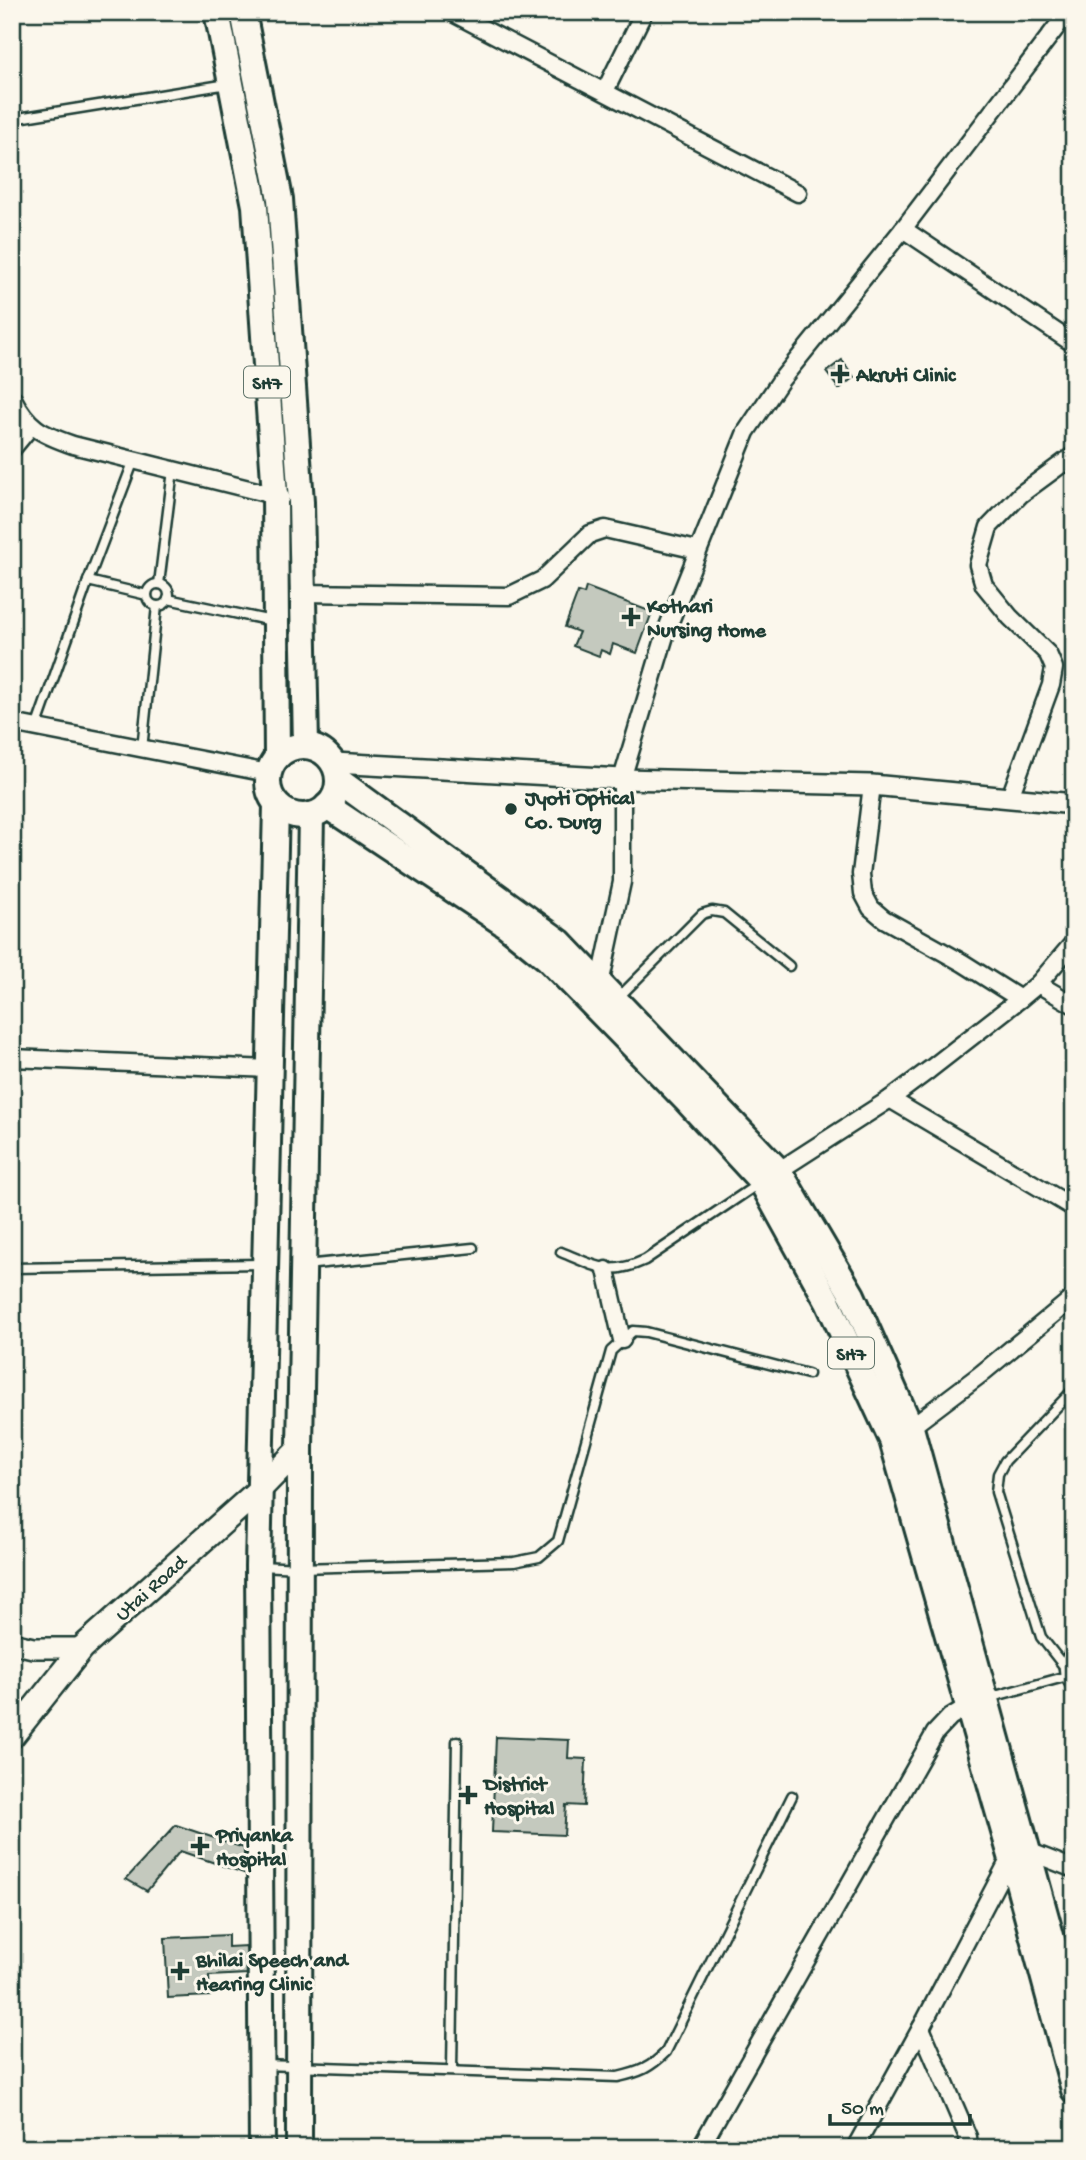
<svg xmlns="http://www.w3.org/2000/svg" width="1086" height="2160" font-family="'Gochi Hand',sans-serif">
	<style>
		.building { fill: #c4c9be; stroke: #1f3d34; stroke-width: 2 }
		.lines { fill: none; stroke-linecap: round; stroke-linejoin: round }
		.service-casing { stroke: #1f3d34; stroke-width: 13 }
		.minor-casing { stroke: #1f3d34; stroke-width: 21 }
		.tertiary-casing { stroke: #1f3d34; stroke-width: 24 }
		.secondary-casing { stroke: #1f3d34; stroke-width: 28 }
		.primary-casing { stroke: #1f3d34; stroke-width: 30 }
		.service { stroke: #fbf7ec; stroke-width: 8 }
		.minor { stroke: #fbf7ec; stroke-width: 16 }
		.tertiary { stroke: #fbf7ec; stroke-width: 19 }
		.secondary { stroke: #fbf7ec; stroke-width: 23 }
		.primary { stroke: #fbf7ec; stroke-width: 24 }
		.poi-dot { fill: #1f3d34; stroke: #fbf7ec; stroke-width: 2.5 }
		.labels { text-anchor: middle; stroke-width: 6; stroke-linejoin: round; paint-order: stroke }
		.shield { fill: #fbf7ec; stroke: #61756b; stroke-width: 2 }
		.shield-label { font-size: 19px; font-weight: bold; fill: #1f3d34 }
		.poi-label { font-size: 21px; font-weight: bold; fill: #1f3d34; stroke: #fbf7ec; text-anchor: start }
		.street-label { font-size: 21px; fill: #1f3d34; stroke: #fbf7ec }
	</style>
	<rect width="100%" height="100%" fill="#fbf7ec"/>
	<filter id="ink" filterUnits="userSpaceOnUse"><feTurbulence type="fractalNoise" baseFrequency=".0143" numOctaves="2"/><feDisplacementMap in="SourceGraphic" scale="14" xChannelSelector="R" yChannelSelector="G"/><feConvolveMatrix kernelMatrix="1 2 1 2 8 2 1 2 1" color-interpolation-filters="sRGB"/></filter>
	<g filter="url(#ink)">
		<g class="building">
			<path d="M842,360L854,377L839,389L826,372Z"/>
			<path d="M586,587L652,612L637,653L613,644L610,654L601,650L599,656L573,646L579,632L565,627L578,592L584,594Z"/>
			<path d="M496,1737L569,1740L568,1758L586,1759L584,1806L566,1805L564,1835L492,1832Z"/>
			<path d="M176,1825L244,1848V1873L180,1851L147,1891L126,1879Z"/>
			<path d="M228,1935V1947L246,1946L247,1974L209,1976L210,1996L168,1998L165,1938Z"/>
		</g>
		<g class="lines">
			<defs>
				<g id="service">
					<path d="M12,119L228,84"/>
					<path d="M88,581L147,595"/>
					<path d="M159,584L173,470"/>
					<circle cx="158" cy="595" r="11"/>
					<path d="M168,599L272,621"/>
					<path d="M36,728L88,581L134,460"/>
					<path d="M142,749L157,606"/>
					<path d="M619,997L702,914L712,911L724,913L789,966"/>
					<path d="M561,1252C596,1266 608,1277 645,1260L758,1184"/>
					<path d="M305,1265L473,1248"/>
					<path d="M12,1268L261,1264"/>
					<path d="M260,1566L300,1568L514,1562L539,1557L558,1541L611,1351L633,1331L646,1332L808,1374"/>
					<path d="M1074,1648C1061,1661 1060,1676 1074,1688"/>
					<path d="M1063,1665L1041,1637L996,1492L998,1474L1005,1461L1074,1389"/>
					<path d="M988,1698L1064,1677"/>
					<path d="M263,2065L618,2077C640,2072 650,2068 666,2052L792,1796"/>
					<path d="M452,2070L457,1741"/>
				</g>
				<g id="minor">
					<path d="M451,12L798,193"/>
					<path d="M605,91L644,12"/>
					<path d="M903,229L1074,344"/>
					<path d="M12,397C28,428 41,434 73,445L281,497"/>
					<path d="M12,449L31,426"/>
					<path d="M302,593L509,596L542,580L590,534L605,529L697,550"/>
					<path d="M12,723L268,773"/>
					<path d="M872,785L861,874L863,893L871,908L884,919L963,963L1020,999"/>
					<path d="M1010,797L1051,685L1054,668L1048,654L1010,617L984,585L978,565L989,527L1021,494L1074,455"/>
					<path d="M600,984L622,882V779L667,629L746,432L781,380L903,229L1068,12"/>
					<path d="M1038,984L1074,1005"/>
					<path d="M12,1058L270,1069"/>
					<path d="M890,1099L1074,1208"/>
					<path d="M772,1175L890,1099L929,1070L1020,999L1038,984L1074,942"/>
					<path d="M606,1270L622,1340"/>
					<path d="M903,1433L981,1374L1074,1297"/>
					<path d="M921,2028L968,2137L969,2148"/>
					<path d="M700,2148L935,1733L950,1717L973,1703"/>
					<path d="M855,2148L921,2028L1011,1856L1028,1851L1074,1869"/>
				</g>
				<g id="tertiary">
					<path d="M334,763L622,779L872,785L1074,804"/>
					<path d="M12,1643L33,1648H82"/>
				</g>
				<path id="secondary" d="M12,1736L82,1648L259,1490L300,1448"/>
				<g id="primary">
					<path d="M217,12L255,206L275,495L277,756"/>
					<path d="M243,12L280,199L301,502L306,745"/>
					<circle cx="303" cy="781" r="35"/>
					<path d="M338,780L560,942L779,1171L852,1295L911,1428L1074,2019"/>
					<path d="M327,806L506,925L548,959L686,1100L761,1181L828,1302L892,1440L1011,1856L1074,2090"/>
					<path d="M262,2148L258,1566L276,805"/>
					<path d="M299,2148L300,1448L311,815"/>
				</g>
			</defs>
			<use href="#service" class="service-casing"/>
			<use href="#minor" class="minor-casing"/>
			<use href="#tertiary" class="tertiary-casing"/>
			<use href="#secondary" class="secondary-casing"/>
			<use href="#primary" class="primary-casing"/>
			<use href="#service" class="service"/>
			<use href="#minor" class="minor"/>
			<use href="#tertiary" class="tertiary"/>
			<use href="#secondary" class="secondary"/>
			<use href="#primary" class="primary"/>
		</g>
	</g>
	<g class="poi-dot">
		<path d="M836.5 363.5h7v7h7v7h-7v7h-7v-7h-7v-7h7z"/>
		<path d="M627.5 606.5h7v7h7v7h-7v7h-7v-7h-7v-7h7z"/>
		<circle cx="511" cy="809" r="7"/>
		<path d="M464.5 1784.5h7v7h7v7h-7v7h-7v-7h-7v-7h7z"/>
		<path d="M196.5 1835.5h7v7h7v7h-7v7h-7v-7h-7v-7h7z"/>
		<path d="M176.5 1960.5h7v7h7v7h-7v7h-7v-7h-7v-7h7z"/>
	</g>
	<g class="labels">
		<g class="shield">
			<rect x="244" y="366.5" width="46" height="31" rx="5"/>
			<rect x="828" y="1337.5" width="46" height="31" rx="5"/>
		</g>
		<g class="shield-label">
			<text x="267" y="389">SH7</text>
			<text x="851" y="1360">SH7</text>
		</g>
		<g class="poi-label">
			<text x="856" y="381">Akruti Clinic</text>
			<text x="647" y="612">Kothari<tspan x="647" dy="24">Nursing Home</tspan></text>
			<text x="525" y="804">Jyoti Optical<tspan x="525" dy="24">Co. Durg</tspan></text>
			<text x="484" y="1790">District<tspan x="484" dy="24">Hospital</tspan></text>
			<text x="216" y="1841">Priyanka<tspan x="216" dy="24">Hospital</tspan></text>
			<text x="196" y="1966">Bhilai Speech and<tspan x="196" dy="24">Hearing Clinic</tspan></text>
		</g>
		<g class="street-label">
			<text transform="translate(150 1587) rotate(-42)" y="7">Utai Road</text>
		</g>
	</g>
	<rect width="1086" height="2160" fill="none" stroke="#fbf7ec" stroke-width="42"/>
	<rect x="21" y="21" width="1044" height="2118" fill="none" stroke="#1f3d34" stroke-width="2.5" filter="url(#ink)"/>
	<path d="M830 2114v10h140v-10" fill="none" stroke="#1f3d34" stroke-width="3.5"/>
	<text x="841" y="2114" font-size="21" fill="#1f3d34" stroke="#fbf7ec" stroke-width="5" paint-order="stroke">50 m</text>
</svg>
